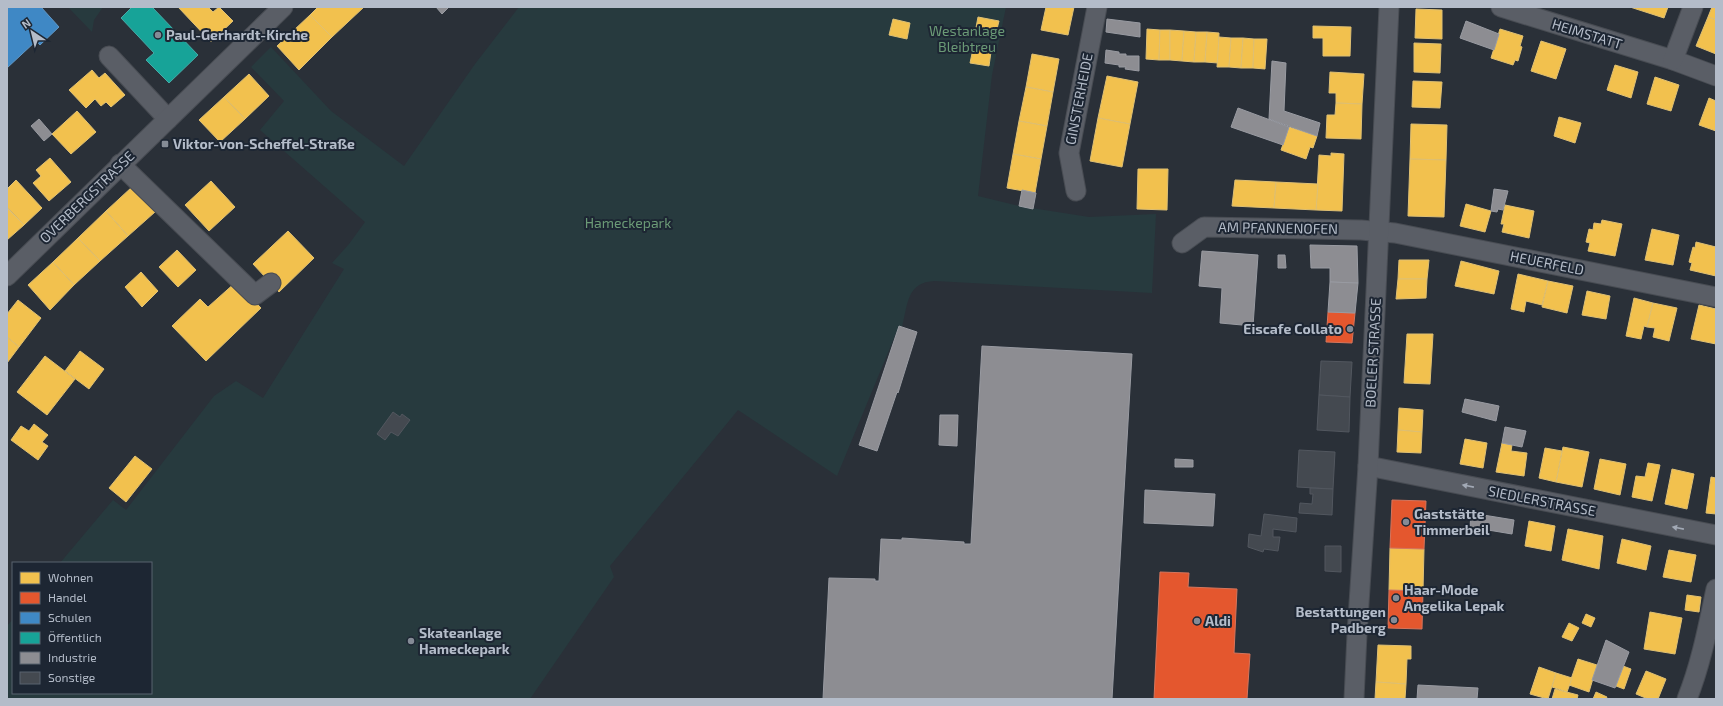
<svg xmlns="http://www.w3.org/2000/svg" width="1723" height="706" font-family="'Exo 2',sans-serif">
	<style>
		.green { fill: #273a3e }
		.homes { fill: #f2c14e; stroke: #dfc073 }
		.shops { fill: #e4572e; stroke: #d6755c }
		.schools { fill: #3f88c5; stroke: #6298c6 }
		.public { fill: #17a398; stroke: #46aaa7 }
		.industry { fill: #8d8d92; stroke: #999ba2 }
		.building { fill: #444950; stroke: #52575f }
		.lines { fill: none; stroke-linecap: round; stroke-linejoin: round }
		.minor-casing { stroke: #484c53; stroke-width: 21 }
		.minor { stroke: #5a5e66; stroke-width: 19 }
		.oneway { fill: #a2a9b5 }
		.poi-dot { fill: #848b96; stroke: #1d2633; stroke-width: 1.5 }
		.labels { text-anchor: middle; stroke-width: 4; stroke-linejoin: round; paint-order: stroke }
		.park-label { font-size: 14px; fill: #6b9a76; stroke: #1d2633 }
		.street-label { font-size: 14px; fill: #b4bcc9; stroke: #1d2633 }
		.poi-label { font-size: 14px; font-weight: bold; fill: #b4bcc9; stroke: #1d2633; text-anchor: start }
	</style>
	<rect width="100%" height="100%" fill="#2a3038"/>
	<g class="green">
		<path d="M68,7H103L94,20L92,32Z"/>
		<path d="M519,7H1006L992,75L978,196L1019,206L1089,217L1156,214L1152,293L935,281C906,282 908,305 902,327L899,326L837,476L738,410L610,566L614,577L530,699H7V626L13,619V693H151V563H60L113,500L126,510L214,396L236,381L263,398L344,269L332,263L349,244L365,222L260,130L284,101L251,67L271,47L331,111L404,166L475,64Z"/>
	</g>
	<g class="homes">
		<path d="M178,7H208L213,12L219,7L233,21L211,42Z"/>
		<path d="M318,7H364L332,37L310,15Z"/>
		<path d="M1046,7H1074L1068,35L1041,30Z"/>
		<path d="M1630,7H1668L1664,18Z"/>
		<path d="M1712,7H1716V20L1708,17Z"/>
		<path d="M1416,9L1442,10V39L1415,38Z"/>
		<path d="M310,15L332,37L299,70L277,46Z"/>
		<path d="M978,17L999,21L995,37L975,33Z"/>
		<path d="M1708,17L1716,20V54L1696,46Z"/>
		<path d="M893,19L910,23L907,39L889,35Z"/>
		<path d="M1313,26L1351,27L1350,56H1323V38H1313Z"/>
		<path d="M1147,29L1160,30L1159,60L1146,59Z"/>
		<path d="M1500,29L1523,36L1520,46L1522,47L1518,61L1515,60L1513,65L1491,58Z"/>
		<path d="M1160,30H1170V60H1159Z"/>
		<path d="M1170,30L1184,31L1182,61L1170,60Z"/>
		<path d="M1184,31L1196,32L1194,62L1182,61Z"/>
		<path d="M1196,32H1207L1205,62H1194Z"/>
		<path d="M1207,32L1219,33L1218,63L1205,62Z"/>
		<path d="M1219,37L1231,38L1229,67H1217Z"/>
		<path d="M1231,38H1243L1241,68L1229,67Z"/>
		<path d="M1243,38L1254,39L1253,68H1241Z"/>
		<path d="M1254,39H1267L1265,69L1253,68Z"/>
		<path d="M1541,41L1566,49L1556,79L1531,71Z"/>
		<path d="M1414,43L1441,44L1440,73L1414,72Z"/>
		<path d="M973,49L991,52L989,66L970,63Z"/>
		<path d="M1032,54L1059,59L1053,92L1026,87Z"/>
		<path d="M1615,65L1638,72L1631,98L1607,90Z"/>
		<path d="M92,70L99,78L105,73L125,95L111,107L106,102L101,106L95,99L86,108L69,90Z"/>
		<path d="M1330,72L1364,74L1362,104L1336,103V93H1329Z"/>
		<path d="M249,74L269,96L245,119L224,97Z"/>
		<path d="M1107,76L1138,82L1130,124L1098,118Z"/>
		<path d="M1655,77L1679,85L1671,111L1647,104Z"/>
		<path d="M1413,81L1442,82L1440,108L1412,107Z"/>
		<path d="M1026,87L1053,92L1047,126L1019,121Z"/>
		<path d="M224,97L245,119L220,142L199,120Z"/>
		<path d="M1709,98L1716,101V131L1699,125Z"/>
		<path d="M1336,103L1362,104L1361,139L1326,138L1327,115H1335Z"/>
		<path d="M77,111L96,132L71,154L52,134Z"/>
		<path d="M1559,117L1581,123L1575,143L1554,136Z"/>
		<path d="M1098,118L1130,124L1122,167L1090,161Z"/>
		<path d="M1019,121L1047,126L1041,159L1013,154Z"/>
		<path d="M1411,124L1447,125L1446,160L1410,159Z"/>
		<path d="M1289,127L1317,136L1313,148L1310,147L1306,159L1281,150Z"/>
		<path d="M1331,153L1344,154L1342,211L1316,210L1319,155L1331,156Z"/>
		<path d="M1013,154L1041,159L1035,193L1007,188Z"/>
		<path d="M50,158L71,182L49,201L33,183L41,176L36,170Z"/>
		<path d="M1410,159L1446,160L1444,217L1408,216Z"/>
		<path d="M1138,169H1168L1167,210L1137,209Z"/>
		<path d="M16,180L42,208L24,225L7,207V189Z"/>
		<path d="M1235,180L1276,182L1274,208L1232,206Z"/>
		<path d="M211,181L235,207L209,231L185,205Z"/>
		<path d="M1276,182L1318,184L1316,210L1274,208Z"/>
		<path d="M132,187L155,212L128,236L106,211Z"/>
		<path d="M1466,204L1491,211L1485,232L1460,226Z"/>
		<path d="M1505,205L1534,211L1529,238L1502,232L1504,224H1501Z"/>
		<path d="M7,208L24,225L7,240Z"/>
		<path d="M106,211L128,236L100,261L78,238Z"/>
		<path d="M1602,220L1622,224L1615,256L1588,251L1590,243L1586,242L1589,229L1593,230L1594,223L1601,224Z"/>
		<path d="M1652,229L1679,235L1673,265L1645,260Z"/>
		<path d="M288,231L314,258L279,292L253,264Z"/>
		<path d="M78,238L100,261L74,285L53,262Z"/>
		<path d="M1696,242L1716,247V276L1690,270L1692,263L1689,262L1693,247L1695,248Z"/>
		<path d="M177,250L196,270L178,287L159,267Z"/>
		<path d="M1399,260H1429L1427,279H1398Z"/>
		<path d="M1461,261L1499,271L1494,294L1455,286Z"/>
		<path d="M53,262L74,285L50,310L28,285Z"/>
		<path d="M141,272L158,291L142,307L125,287Z"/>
		<path d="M1518,274L1548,281L1542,305L1526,301L1524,312L1511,309Z"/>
		<path d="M1398,279H1427L1426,298L1396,299Z"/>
		<path d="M1548,281L1573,286L1567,313L1542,307Z"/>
		<path d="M236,282L261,308L206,361L172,326L200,299L208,307Z"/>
		<path d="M1587,291L1610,296L1606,319L1582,315Z"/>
		<path d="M1634,298L1653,303L1647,327L1644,326L1641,339L1626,336Z"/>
		<path d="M18,300L41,318L19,347L7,337V314Z"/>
		<path d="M1653,303L1677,308L1669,341L1653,337L1655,328L1647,327Z"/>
		<path d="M1699,305L1716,309V344L1691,339Z"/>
		<path d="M1407,334H1433L1430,384L1404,383Z"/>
		<path d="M7,337L19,347L7,363Z"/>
		<path d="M80,351L104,369L89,389L65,371Z"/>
		<path d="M45,356L75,379L47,415L17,392Z"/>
		<path d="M1399,408L1423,410L1422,432L1398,430Z"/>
		<path d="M34,424L48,435L42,442L48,446L38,460L11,440L21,426L29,431Z"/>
		<path d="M1398,430L1422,432L1421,453L1397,452Z"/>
		<path d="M1465,439L1487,443L1483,468L1460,464Z"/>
		<path d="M1502,443L1512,445L1511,451L1527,453L1524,476L1496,472Z"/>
		<path d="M1563,447L1589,452L1582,487L1556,482Z"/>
		<path d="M1545,448L1562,451L1556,482L1539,478Z"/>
		<path d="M135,456L152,469L126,502L109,488Z"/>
		<path d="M1600,459L1626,464L1620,495L1594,489Z"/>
		<path d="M1648,463L1660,465L1652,501L1632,497L1636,476L1645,477Z"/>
		<path d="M1672,469L1694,474L1687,509L1665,504Z"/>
		<path d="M1711,477L1716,478V514L1706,513Z"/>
		<path d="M1529,521L1555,526L1551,551L1525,546Z"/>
		<path d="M1568,529L1603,536L1599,569L1562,560Z"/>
		<path d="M1622,539L1651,546L1646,570L1617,563Z"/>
		<path d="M1390,548L1424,549L1423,591L1389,590Z"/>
		<path d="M1669,550L1696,555L1691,582L1663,577Z"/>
		<path d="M1687,595L1701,597L1699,612L1685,610Z"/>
		<path d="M1650,612L1682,618L1675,654L1644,649Z"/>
		<path d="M1586,614L1595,618L1591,627L1582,623Z"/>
		<path d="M1569,623L1579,628L1572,641L1562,637Z"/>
		<path d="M1378,645L1411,646V659H1407L1406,684L1376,682Z"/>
		<path d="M1578,659L1597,665L1589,692L1569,685Z"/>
		<path d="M1623,666L1631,669L1624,689L1616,686Z"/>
		<path d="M1539,667L1556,673L1548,699L1530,694Z"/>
		<path d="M1646,671L1666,679L1658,699H1648L1636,694Z"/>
		<path d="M1556,673L1572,678L1567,692L1552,687Z"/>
		<path d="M1376,682L1406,684L1405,699H1375Z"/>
		<path d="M1555,689L1578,695L1577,699H1552Z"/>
		<path d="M1596,692L1607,697L1606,699H1593Z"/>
	</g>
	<g class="shops">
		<path d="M1328,312L1355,313L1352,343L1326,342Z"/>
		<path d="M1392,500L1426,501L1424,549L1390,548Z"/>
		<path d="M1160,572L1189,573L1188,587L1237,589L1234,653L1250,654L1247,699H1154Z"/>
		<path d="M1389,590L1423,591L1422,629L1388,628Z"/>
	</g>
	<path class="schools" d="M7,7H41L59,27L40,45L36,41L7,68Z"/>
	<path class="public" d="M132,7H152L198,55L169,83L146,60L154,53L121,18Z"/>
	<g class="industry">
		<path d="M436,7H449L442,14Z"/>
		<path d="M1107,19L1140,23V37L1106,32Z"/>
		<path d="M1466,21L1499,34L1494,50L1460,38Z"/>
		<path d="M1106,50L1119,52V54H1126V56H1139V71L1125,69L1126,67H1119V65L1105,63Z"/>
		<path d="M1272,61L1286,63L1284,111L1320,123L1317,136L1269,119Z"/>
		<path d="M1238,108L1289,127L1283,145L1231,127Z"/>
		<path d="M39,119L52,134L44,141L31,126Z"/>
		<path d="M1494,189L1508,191L1503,210L1498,209L1497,212L1491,211Z"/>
		<path d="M1022,190L1036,193L1033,209L1019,206Z"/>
		<path d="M1310,245L1357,246L1358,283L1330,282V268H1311Z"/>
		<path d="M1202,251L1258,255L1253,326L1220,323L1222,288L1199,286Z"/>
		<path d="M1278,255H1285L1286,268H1278Z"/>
		<path d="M1330,282L1358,283L1355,313L1328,312Z"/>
		<path d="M899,326L917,332L898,393L897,392L877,451L859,445Z"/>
		<path d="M982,346L1132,354L1112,699H823L829,578L875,579V581H879L881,539L902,540V538L964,542V544H971Z"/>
		<path d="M1465,399L1499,406L1496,421L1462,412Z"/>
		<path d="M940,415H958L957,446L939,445Z"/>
		<path d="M1505,427L1526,431L1522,447L1502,443Z"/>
		<path d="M1175,459L1193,460V467H1175Z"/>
		<path d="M1145,490L1215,494L1213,526L1144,523Z"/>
		<path d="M1471,513L1514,520L1512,534L1470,527Z"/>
		<path d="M1606,640L1629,652L1615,688L1592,680Z"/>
		<path d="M1418,685L1478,688L1477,699H1417Z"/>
	</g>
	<g class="building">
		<path d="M1321,361L1352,362L1350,397L1319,395Z"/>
		<path d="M1319,395L1350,397L1349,432L1317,430Z"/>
		<path d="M393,412L400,417L402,414L410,420L398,436L391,432L385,440L377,434Z"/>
		<path d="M1299,450L1335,452L1333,489L1297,487Z"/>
		<path d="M1310,488L1333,489L1332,515L1299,513L1300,503L1312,504L1313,494H1310Z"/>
		<path d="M1264,514L1297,518L1296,532L1273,529V537H1280L1278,551L1264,549L1263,552L1248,547L1249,534L1261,536Z"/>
		<path d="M1325,546H1341V572L1325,571Z"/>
	</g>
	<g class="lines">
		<defs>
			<g id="minor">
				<path d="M1501,7L1673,60L1716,76"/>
				<path d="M109,56L168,119"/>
				<path d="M1673,60L1693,7"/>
				<path d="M120,164L255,295L271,283"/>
				<path d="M1076,191L1069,153L1097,7"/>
				<path d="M1182,243L1204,227L1361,230L1395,233L1716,297"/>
				<path d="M7,276L283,7"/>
				<path d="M1368,466L1716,535"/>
				<path d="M1354,699L1357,634L1368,466L1389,7"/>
				<path d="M1687,699C1701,664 1708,627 1716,589"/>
			</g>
		</defs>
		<use href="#minor" class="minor-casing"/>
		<use href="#minor" class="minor"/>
	</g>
	<defs><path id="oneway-solid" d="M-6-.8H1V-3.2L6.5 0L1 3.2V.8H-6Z"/></defs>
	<g class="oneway">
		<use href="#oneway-solid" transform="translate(1468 486) rotate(-169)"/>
		<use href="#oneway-solid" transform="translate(1678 528) rotate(-169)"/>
	</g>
	<g class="poi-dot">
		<circle cx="158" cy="35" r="4"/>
		<rect x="161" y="140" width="8" height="8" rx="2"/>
		<circle cx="1350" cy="329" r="4"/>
		<circle cx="1406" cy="522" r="4"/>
		<circle cx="1396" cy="598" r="4"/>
		<circle cx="1394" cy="620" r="4"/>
		<circle cx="1197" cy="621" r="4"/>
		<circle cx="411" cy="641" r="4"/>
	</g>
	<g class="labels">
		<g class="park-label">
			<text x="967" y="36">Westanlage<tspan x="967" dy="16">Bleibtreu</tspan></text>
			<text x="628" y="228">Hameckepark</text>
		</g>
		<g class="street-label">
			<text transform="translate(1587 34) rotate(17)" y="5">HEIMSTATT</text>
			<text transform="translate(1079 99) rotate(-79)" y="5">GINSTERHEIDE</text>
			<text transform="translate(87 197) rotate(-44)" y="5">OVERBERGSTRASSE</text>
			<text transform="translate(1278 228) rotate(1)" y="5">AM PFANNENOFEN</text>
			<text transform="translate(1547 263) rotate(11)" y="5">HEUERFELD</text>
			<text transform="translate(1373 353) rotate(-87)" y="5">BOELER STRASSE</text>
			<text transform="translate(1542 501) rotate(11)" y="5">SIEDLERSTRASSE</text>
		</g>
		<g class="poi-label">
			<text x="166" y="40">Paul-Gerhardt-Kirche</text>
			<text x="173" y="149">Viktor-von-Scheffel-Straße</text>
			<text x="1342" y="334" text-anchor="end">Eiscafe Collato</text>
			<text x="1414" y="519">Gaststätte<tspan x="1414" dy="16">Timmerbeil</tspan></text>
			<text x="1404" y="595">Haar-Mode<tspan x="1404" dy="16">Angelika Lepak</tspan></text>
			<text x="1386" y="617" text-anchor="end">Bestattungen<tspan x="1386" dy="16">Padberg</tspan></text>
			<text x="1205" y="626">Aldi</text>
			<text x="419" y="638">Skateanlage<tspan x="419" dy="16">Hameckepark</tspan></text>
		</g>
	</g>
	<rect width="1723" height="706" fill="none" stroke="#b4bcc9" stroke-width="16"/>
	<rect x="12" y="562" width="140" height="132" fill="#1d2633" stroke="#59626f"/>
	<rect x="20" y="572" width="20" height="12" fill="#f2c14e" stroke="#59626f"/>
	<text x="48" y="582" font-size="12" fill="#b4bcc9">Wohnen</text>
	<rect x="20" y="592" width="20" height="12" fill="#e4572e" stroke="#59626f"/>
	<text x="48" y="602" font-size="12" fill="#b4bcc9">Handel</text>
	<rect x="20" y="612" width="20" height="12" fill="#3f88c5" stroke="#59626f"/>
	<text x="48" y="622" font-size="12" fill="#b4bcc9">Schulen</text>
	<rect x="20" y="632" width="20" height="12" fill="#17a398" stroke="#59626f"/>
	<text x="48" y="642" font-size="12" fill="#b4bcc9">Öffentlich</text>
	<rect x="20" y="652" width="20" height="12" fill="#8d8d92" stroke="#59626f"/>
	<text x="48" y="662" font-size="12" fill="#b4bcc9">Industrie</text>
	<rect x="20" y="672" width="20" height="12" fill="#444950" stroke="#59626f"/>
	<text x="48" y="682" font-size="12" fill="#b4bcc9">Sonstige</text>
	<g transform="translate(32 32) rotate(325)" stroke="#1d2633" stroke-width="3" paint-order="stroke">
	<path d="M0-3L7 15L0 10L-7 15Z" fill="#b4bcc9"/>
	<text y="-6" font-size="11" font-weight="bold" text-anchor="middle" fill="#b4bcc9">N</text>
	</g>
</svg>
